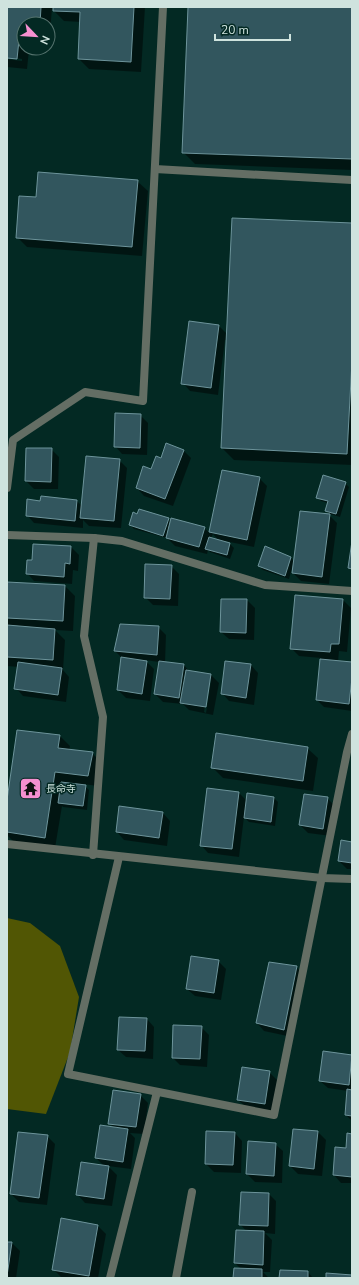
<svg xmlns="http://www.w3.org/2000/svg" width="359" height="1285" font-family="'Nunito Sans','Noto Sans JP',sans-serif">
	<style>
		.forest { fill: #515604 }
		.shadow { fill: #0007; fill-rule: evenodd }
		.building { fill: #32565e; stroke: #6d949b }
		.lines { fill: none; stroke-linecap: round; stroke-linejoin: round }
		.minor { stroke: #646e64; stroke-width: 8 }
		.labels { text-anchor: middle; stroke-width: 3; stroke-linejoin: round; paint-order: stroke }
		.poi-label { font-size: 10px; fill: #cfe3de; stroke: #032923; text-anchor: start }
	</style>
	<rect width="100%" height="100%" fill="#032923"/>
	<path class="forest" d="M7,918L30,923L60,946L79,997L70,1052L46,1114L7,1109Z"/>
	<g class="shadow">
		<path d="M7,7H145L141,72L89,69L79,59L81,22L64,21L52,9L48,52L29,50L27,69L7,67V59L22,61V59L7,57ZM24,24H48V48H24Z"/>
		<path d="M189,7H352V170L195,164L183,152Z"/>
		<path d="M137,181L148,191L142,256L27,247L17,237L37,198Z"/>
		<path d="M352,224V465L234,460L222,448L227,340H225L218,395L190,391L183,383L219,326L227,334Z"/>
		<path d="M140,415L148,423L147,455L122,454L115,446Z"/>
		<path d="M51,449L59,457L58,489H34L26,481Z"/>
		<path d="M183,450L191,458L173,506L144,496L137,488L161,459Z"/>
		<path d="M119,460L127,468L121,528L89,526L83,520V528L34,523L27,515L41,502L77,501L82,506Z"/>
		<path d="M223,471L259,478L267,486L254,547L225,541L224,542L230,544L234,548L230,559L210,552L208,550L207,554L175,546L167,538L134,529L130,525L168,519L171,522L204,528L210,533ZM213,534L219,541L211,538Z"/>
		<path d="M345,483L349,487L340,517L330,514L326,510L328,503L321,501L317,497Z"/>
		<path d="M329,515L337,523L329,584L301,581L293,573V565L289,579L263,570L259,566L290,557L295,562Z"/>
		<path d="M71,547L79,555L78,571L73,570L72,584L34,581L27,573L33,561Z"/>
		<path d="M171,566L179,574L178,606L153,605L145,597Z"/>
		<path d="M7,583L65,586L75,596L73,631L55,630L65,640L63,670L69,677L66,702L23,696L16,688L19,667L7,666Z"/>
		<path d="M296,596L343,600L351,608L347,652L339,651L338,662L352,663V711L324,707L317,700L321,658L299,656L291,648Z"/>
		<path d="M247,600L255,608L254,640L229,639L221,632Z"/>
		<path d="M158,627L166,635L165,663L184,665L190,672L211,675L219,683L213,715L189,710L183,704L163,702L155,694L159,662L145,660L154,669L150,701L126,698L118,690L122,658L115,651ZM209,680H211L206,713L204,712Z"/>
		<path d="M251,665L258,673L254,705L229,701L222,693Z"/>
		<path d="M60,736L70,746L69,751L92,753L102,763L98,786L83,784L89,790L87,810L63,807L62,806L55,848L14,842L7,835V807Z"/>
		<path d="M307,748L318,758L313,791L223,778L212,767Z"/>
		<path d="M239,793L247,801L248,794L274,798L278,802L275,826L249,822L244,817L239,857L208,853L201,845Z"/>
		<path d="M327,798L335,806L331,836L308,833L300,825Z"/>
		<path d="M163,813L170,821L167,846L124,840L117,832Z"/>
		<path d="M352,843V869H347L339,861Z"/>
		<path d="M218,961L226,969L221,1000L195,996L187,989Z"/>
		<path d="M296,967L304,975L292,1037L264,1031L257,1023Z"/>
		<path d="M147,1019L154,1027L153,1059L126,1057L118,1050Z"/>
		<path d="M201,1027L209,1035L207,1067L180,1065L173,1058Z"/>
		<path d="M324,1053L352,1056V1121L346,1115L348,1091L328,1088L320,1081Z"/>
		<path d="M269,1072L277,1080L273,1111L246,1107L238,1100Z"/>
		<path d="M140,1095L148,1103L144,1134L130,1133L135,1138L131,1169L108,1166L117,1175L112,1206L85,1203L78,1195L104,1166L96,1158L114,1128L109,1123Z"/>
		<path d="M318,1132L326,1140L322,1176L298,1174L290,1166Z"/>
		<path d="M235,1133L242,1141L241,1173L214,1172L206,1164Z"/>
		<path d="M352,1135V1183H341L334,1175L336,1148L347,1149Z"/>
		<path d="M47,1136L55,1144L47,1205L19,1202L11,1194Z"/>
		<path d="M275,1144L283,1151L282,1183L255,1182L247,1174Z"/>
		<path d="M269,1194L276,1201L275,1234L265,1233L272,1240L270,1272H263L269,1278H234L241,1269L235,1263L247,1232L240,1224Z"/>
		<path d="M98,1226L106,1234L98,1278L61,1277L53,1269Z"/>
		<path d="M7,1243H12L20,1251L16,1278H7Z"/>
		<path d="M308,1272L313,1278H280Z"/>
	</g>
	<g class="building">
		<path d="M7,7H41L40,24H24V40H19L17,59L7,58Z"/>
		<path d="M53,7H134L131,62L78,59L80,12L53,11Z"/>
		<path d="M188,7H352V159L182,153Z"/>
		<path d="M38,172L138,180L132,247L16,238L19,196L36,197Z"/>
		<path d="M232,218L352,223V361L347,454L221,448Z"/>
		<path d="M189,321L219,325L211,388L181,384Z"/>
		<path d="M115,413L141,414L140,448L114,447Z"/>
		<path d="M166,443L184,450L165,499L136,488L143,466L151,469L156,456L161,458Z"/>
		<path d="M26,448H52L51,482L25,481Z"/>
		<path d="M86,456L120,459L114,521L80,518Z"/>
		<path d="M222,470L260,477L247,540L209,532Z"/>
		<path d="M323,475L346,482L336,514L325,511L328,501L316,498Z"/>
		<path d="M41,496L77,500L75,521L26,516L27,499L40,501Z"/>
		<path d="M139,509L169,518L163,536L129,525L133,512L137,514Z"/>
		<path d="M300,511L330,514L322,577L292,573Z"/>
		<path d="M171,518L205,527L199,547L166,538Z"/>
		<path d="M209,537L230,543L227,555L205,549Z"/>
		<path d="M352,541V569L348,568Z"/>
		<path d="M33,544L71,546L70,564L65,563L64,577L26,574L27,560H32Z"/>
		<path d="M265,546L291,557L285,576L258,566Z"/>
		<path d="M145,564L172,565L170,599L144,598Z"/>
		<path d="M7,582L65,585L63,621L7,618Z"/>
		<path d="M295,595L343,599L339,644H331L330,652L290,649Z"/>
		<path d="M221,599H247L246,633L220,632Z"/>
		<path d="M120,624L159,626L157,655L114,651Z"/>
		<path d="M7,625L55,629L53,660L7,657Z"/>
		<path d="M121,657L147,661L142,694L117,690Z"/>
		<path d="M320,659L352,662V678L349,704L316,700Z"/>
		<path d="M159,661L184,664L179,698L154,694Z"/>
		<path d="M225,661L251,664L246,698L221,694Z"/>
		<path d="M18,662L62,668L58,695L14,689Z"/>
		<path d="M186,670L211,674L206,707L180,703Z"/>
		<path d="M17,730L60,735L58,748L93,752L88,776L55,772L45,838L7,832V800Z"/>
		<path d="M216,733L308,747L303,781L211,768Z"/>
		<path d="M61,782L86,785L83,806L58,803Z"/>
		<path d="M207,788L239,792L232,849L200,846Z"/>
		<path d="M247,793L274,797L271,822L244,818Z"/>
		<path d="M304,794L328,797L323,829L299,825Z"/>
		<path d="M119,806L163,812L159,838L116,832Z"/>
		<path d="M341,840L352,842V863L338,861Z"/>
		<path d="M191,956L219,960L214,993L186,989Z"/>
		<path d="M269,962L297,966L284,1030L256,1023Z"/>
		<path d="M119,1017L147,1018L145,1051L117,1050Z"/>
		<path d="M173,1025L202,1026L200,1059L172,1058Z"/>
		<path d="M323,1051L352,1055L349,1085L319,1081Z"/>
		<path d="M242,1067L270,1071L265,1104L237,1100Z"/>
		<path d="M347,1089L352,1090V1116L345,1115Z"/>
		<path d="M113,1090L141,1094L136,1127L108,1124Z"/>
		<path d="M100,1125L128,1129L123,1162L95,1158Z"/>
		<path d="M293,1129L318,1131L314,1169L289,1166Z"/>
		<path d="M206,1131L235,1132L233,1165L205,1164Z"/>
		<path d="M18,1132L48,1135L39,1198L10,1194Z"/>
		<path d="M347,1133L352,1134V1177L333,1175L335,1147L346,1148Z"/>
		<path d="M248,1141L276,1143L274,1176L246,1174Z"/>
		<path d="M81,1162L109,1166L104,1199L76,1195Z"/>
		<path d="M241,1192L269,1193L268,1226L239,1225Z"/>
		<path d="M61,1218L98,1225L89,1276L52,1270Z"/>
		<path d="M236,1230L264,1231L263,1265L234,1263Z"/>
		<path d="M7,1242H12L7,1276Z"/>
		<path d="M234,1268L262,1269V1278H233Z"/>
		<path d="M280,1270L308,1271V1278H279Z"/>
		<path d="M326,1273L352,1275V1278H326Z"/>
	</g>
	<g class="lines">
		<g class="minor">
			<path d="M155,169L352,180"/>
			<path d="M7,488L13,440L85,392L143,401L163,7"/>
			<path d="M7,535L94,538L122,541L265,585L352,591"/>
			<path d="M7,844L322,878L352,879"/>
			<path d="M93,855L103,717L84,636L94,538"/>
			<path d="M119,857L68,1074L274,1115L347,752L352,734"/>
			<path d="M110,1278L157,1092"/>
			<path d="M176,1278L192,1192"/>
		</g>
	</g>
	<defs>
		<symbol id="temple-square" viewBox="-11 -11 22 22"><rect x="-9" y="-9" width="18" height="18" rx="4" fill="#f690d0" stroke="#032923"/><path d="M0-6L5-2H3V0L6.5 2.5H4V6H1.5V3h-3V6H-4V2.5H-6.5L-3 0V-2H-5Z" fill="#111"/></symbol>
	</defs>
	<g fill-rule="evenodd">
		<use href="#temple-square" x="18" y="776" width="25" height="25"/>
	</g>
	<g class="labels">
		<g class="poi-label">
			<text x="46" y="792">長命寺</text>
		</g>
	</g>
	<rect width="359" height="1285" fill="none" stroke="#cfe3de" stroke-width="16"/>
	<g transform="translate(36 36) rotate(115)"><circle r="19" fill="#032923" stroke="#55736e"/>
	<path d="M0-3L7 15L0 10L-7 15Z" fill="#f690d0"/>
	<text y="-6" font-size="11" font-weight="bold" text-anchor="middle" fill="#cfe3de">N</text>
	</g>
	<path d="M215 34v6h75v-6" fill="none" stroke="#cfe3de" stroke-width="2"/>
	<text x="221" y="34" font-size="12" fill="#cfe3de" stroke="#032923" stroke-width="3" paint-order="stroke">20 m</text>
</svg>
